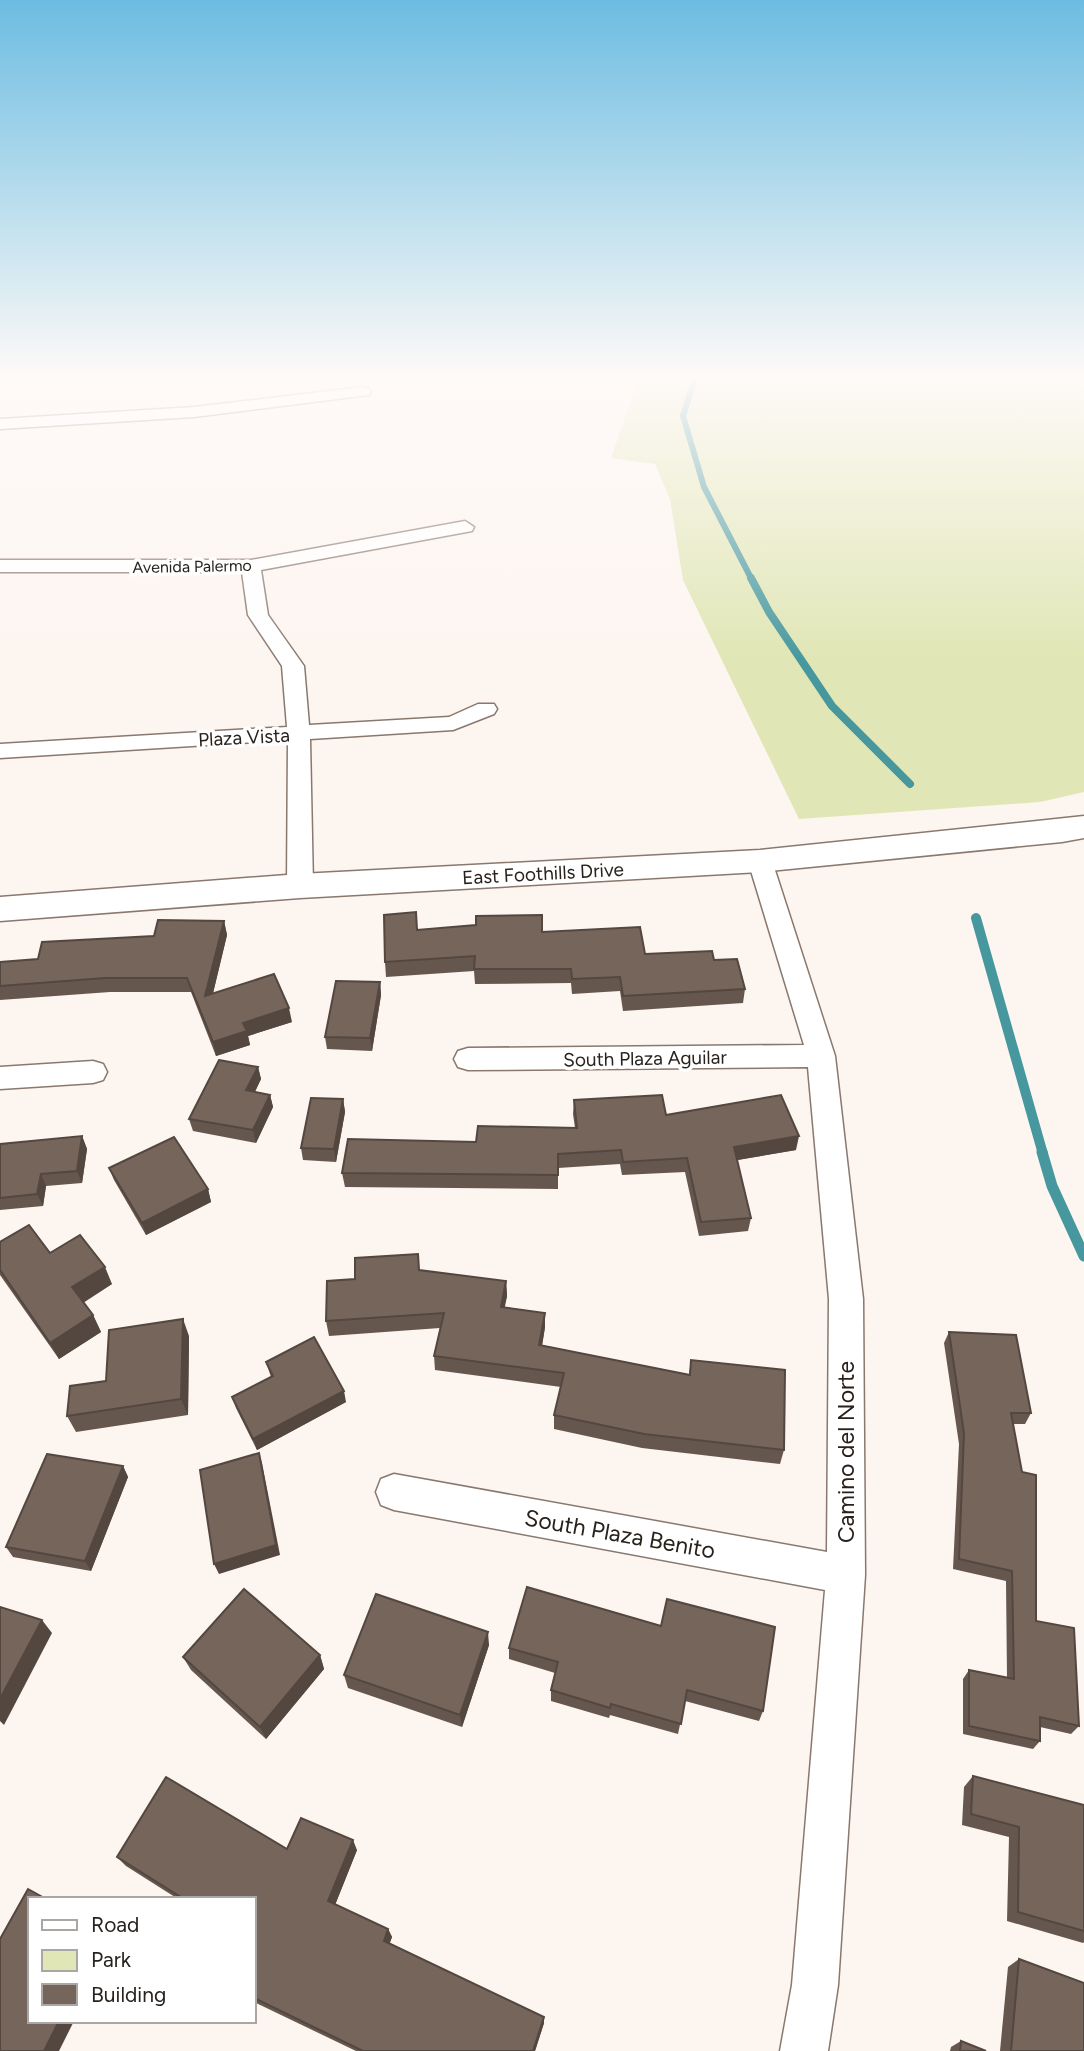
<svg xmlns="http://www.w3.org/2000/svg" width="1084" height="2051" font-family="Figtree,sans-serif">
	<style>
		.green { fill: #e0e6b5 }
		.lines { fill: none; stroke-linecap: round; stroke-linejoin: round }
		.stream-far3 { stroke: #46979e; stroke-width: 6 }
		.stream-far2 { stroke: #46979e; stroke-width: 8 }
		.stream-far1 { stroke: #46979e; stroke-width: 10 }
		.stream { stroke: #46979e; stroke-width: 11 }
		.street-casing { stroke: #89786d; stroke-width: 3 }
		.secondary-casing { stroke: #89786d; stroke-width: 3 }
		.street { fill: #fff; fill-rule: evenodd }
		.secondary { fill: #fff; fill-rule: evenodd }
		.wall { fill: #65574e }
		.shaded-wall { fill: #534740 }
		.building { fill: #76655b; stroke: #534740; stroke-width: 2 }
		.labels { text-anchor: middle; stroke-width: 7; stroke-linejoin: round; paint-order: stroke }
		.far-street-label { font-size: 16px; fill: #28211c; stroke: #fff }
		.street-label { font-size: 19px; fill: #28211c; stroke: #fff }
		.near-street-label { font-size: 23px; fill: #28211c; stroke: #fff }
	</style>
	<rect width="100%" height="100%" fill="#fdf5f0"/>
	<path class="green" d="M646,375L1084,377V792L1040,802L799,819L683,580L670,499L655,464L611,458L632,397Z"/>
	<g class="lines">
		<path class="stream-far3" d="M696,375L683,416L704,487L752,580"/>
		<path class="stream-far2" d="M751,578L769,612L832,706L910,784"/>
		<path class="stream-far1" d="M976,918L1043,1154"/>
		<path class="stream" d="M1042,1152L1052,1186L1084,1256"/>
		<defs>
			<g id="street">
				<path d="M363,387L369,389L371,392L369,395L194,417L0,429V419L194,407Z"/>
				<path d="M465,521L474,527L472,531L261,570L268,615L304,666L309,725L449,717L478,704H494L497,709L494,714L453,730L310,739L313,886L309,892L300,894L291,892L287,886L288,740L0,758V744L287,727L282,666L248,615L242,572H0V560H251Z"/>
				<path d="M760,853L769,855L772,861L835,1056L863,1299L865,1575L838,1985L828,2051H780L792,1985L825,1590L394,1510L381,1505L376,1492L381,1479L394,1474L827,1552L829,1299L808,1067L468,1070L458,1067L454,1059L458,1051L468,1048L804,1045L748,861L751,855Z"/>
				<path d="M93,1061L103,1064L107,1072L103,1080L93,1083L0,1089V1067Z"/>
			</g>
			<path id="secondary" d="M1084,816V838L1062,842L760,872L300,898L0,921V897L300,874L760,850Z"/>
		</defs>
		<use href="#street" class="street-casing"/>
		<use href="#secondary" class="secondary-casing"/>
		<use href="#street" class="street"/>
		<use href="#secondary" class="secondary"/>
	</g>
	<g class="wall">
		<path d="M224,921L227,935L213,993L292,1022L248,1036L250,1045L216,1056L191,992H110L0,1000V962L38,959Z"/>
		<path d="M542,932L645,954L714,960L745,989L743,1003L623,1011L620,991L572,994L571,983L475,984L474,971L386,977L385,962Z"/>
		<path d="M380,982L381,995L372,1051L327,1049L325,1037Z"/>
		<path d="M258,1067L261,1079L255,1092L270,1095L273,1107L256,1143L193,1131L189,1119Z"/>
		<path d="M343,1099L345,1112L336,1162L303,1160L301,1148Z"/>
		<path d="M574,1100L666,1115L796,1150L737,1160L751,1218L748,1231L699,1236L685,1172L622,1175L620,1164L558,1168V1189L345,1187L342,1173L476,1142L575,1128L573,1114Z"/>
		<path d="M82,1136L87,1149L82,1183L46,1186L43,1206L0,1210V1144Z"/>
		<path d="M109,1168L208,1189L211,1202L146,1235L114,1180Z"/>
		<path d="M0,1242L50,1253L112,1284L83,1302L93,1315L101,1332L59,1359L0,1275Z"/>
		<path d="M355,1279L506,1281L507,1296L504,1307L545,1313V1327L542,1345L689,1375L691,1360L784,1450L780,1464L642,1448L554,1429V1415L561,1387L435,1370L434,1356L440,1328L329,1336L326,1321Z"/>
		<path d="M949,1332L1031,1413L1025,1424H1013L1036,1621L1079,1726L1071,1734L1040,1727V1741L1033,1749L963,1734V1679L969,1670L1007,1678L1006,1581L953,1569L959,1444L944,1343Z"/>
		<path d="M189,1336L188,1415L76,1432L67,1416L106,1381Z"/>
		<path d="M266,1362L346,1402L257,1450L236,1408L232,1397L271,1377Z"/>
		<path d="M123,1466L128,1477L91,1571L13,1557L6,1547Z"/>
		<path d="M527,1587L763,1711L759,1721L685,1701L678,1734L610,1715L609,1718L551,1701V1690L555,1673L509,1659V1648Z"/>
		<path d="M489,1645L462,1727L348,1688L344,1675Z"/>
		<path d="M320,1655L324,1669L266,1739L191,1670L183,1657Z"/>
		<path d="M973,1776L1084,1805V1942L1083,1943L1007,1921L1009,1837L962,1825L964,1787Z"/>
		<path d="M287,1849L357,1850L335,1905L388,1929L392,1937L390,1943L544,2017V2023L535,2051H356L254,2002V1899H178L126,1866L117,1857Z"/>
		<path d="M1019,1959L1084,2051H1000L1008,1967Z"/>
		<path d="M961,2041L986,2051H950L951,2047Z"/>
	</g>
	<g class="shaded-wall">
		<path d="M224,921L227,935L209,1010L205,996Z"/>
		<path d="M380,982L381,995L372,1051L370,1038Z"/>
		<path d="M289,1008L292,1022L248,1036L250,1045L216,1056L213,1042L243,1023Z"/>
		<path d="M258,1067L261,1079L249,1103L246,1090Z"/>
		<path d="M270,1095L273,1107L256,1143L253,1130Z"/>
		<path d="M343,1099L345,1112L336,1162L334,1149Z"/>
		<path d="M82,1136L87,1149L82,1183L77,1171Z"/>
		<path d="M799,1136L796,1150L732,1161L734,1147Z"/>
		<path d="M41,1174L46,1186L43,1206L37,1194Z"/>
		<path d="M208,1189L211,1202L146,1235L142,1223Z"/>
		<path d="M105,1267L112,1284L80,1305L72,1287Z"/>
		<path d="M506,1281L507,1296L502,1322L501,1307Z"/>
		<path d="M545,1313V1327L540,1359L539,1345Z"/>
		<path d="M93,1315L101,1332L59,1359L50,1343Z"/>
		<path d="M183,1319L189,1336L188,1415L181,1399Z"/>
		<path d="M344,1391L346,1402L257,1450L253,1439Z"/>
		<path d="M259,1453L262,1463L280,1555L219,1574L214,1564Z"/>
		<path d="M123,1466L128,1477L91,1571L85,1561Z"/>
		<path d="M42,1620L52,1633L4,1725L0,1721V1699Z"/>
		<path d="M488,1632L489,1645L462,1727L460,1715Z"/>
		<path d="M320,1655L324,1669L266,1739L260,1727Z"/>
		<path d="M353,1840L357,1850L333,1910L328,1901Z"/>
		<path d="M388,1929L392,1937L387,1948L384,1941Z"/>
		<path d="M544,2017V2023L535,2051H533Z"/>
		<path d="M59,2021H74L59,2051H44Z"/>
	</g>
	<g class="building">
		<path d="M416,912L417,930L476,925V916L542,915V932L640,927L645,954L712,951L714,960L737,959L745,989L623,996L620,977L572,979L571,969H474L475,956L385,962L384,915Z"/>
		<path d="M158,920L224,921L205,996L274,974L289,1008L243,1023L247,1031L213,1042L187,978H105L0,986V962L38,959L42,942L154,936Z"/>
		<path d="M336,981L380,982L370,1038L325,1037Z"/>
		<path d="M219,1060L258,1067L246,1090L270,1095L253,1130L189,1119Z"/>
		<path d="M662,1095L666,1115L781,1095L799,1136L734,1147L751,1218L701,1222L687,1158L623,1162L621,1150L558,1154V1175L342,1173L348,1139L476,1142L478,1126L577,1128L574,1100Z"/>
		<path d="M311,1098L343,1099L334,1149L301,1148Z"/>
		<path d="M82,1136L77,1171L41,1174L37,1194L0,1198V1144Z"/>
		<path d="M174,1137L208,1189L142,1223L109,1168Z"/>
		<path d="M29,1225L50,1253L80,1235L105,1267L72,1287L93,1315L50,1343L0,1270V1242Z"/>
		<path d="M418,1254L419,1270L506,1281L501,1307L545,1313L539,1345L690,1375L691,1360L785,1370L784,1450L644,1434L554,1415L564,1373L434,1356L444,1313L326,1321L327,1281L355,1279V1258Z"/>
		<path d="M183,1319L181,1399L67,1416L70,1386L106,1381L109,1330Z"/>
		<path d="M949,1332L1016,1335L1031,1413H1011L1022,1472L1036,1475V1621L1074,1628L1079,1726L1040,1717V1741L969,1726V1670L1014,1679L1012,1571L959,1559L964,1433Z"/>
		<path d="M314,1337L344,1391L253,1439L232,1397L273,1376L266,1362Z"/>
		<path d="M259,1453L276,1545L214,1564L200,1470Z"/>
		<path d="M47,1454L123,1466L85,1561L6,1547Z"/>
		<path d="M527,1587L661,1626L667,1599L775,1627L763,1711L687,1690L681,1724L611,1704L610,1708L551,1690L558,1662L509,1648Z"/>
		<path d="M244,1589L320,1655L260,1727L183,1657Z"/>
		<path d="M376,1594L488,1632L460,1715L344,1675Z"/>
		<path d="M0,1607L42,1620L0,1699Z"/>
		<path d="M973,1776L1084,1805V1931L1018,1912L1019,1827L971,1814Z"/>
		<path d="M166,1777L287,1849L301,1818L353,1840L328,1901L388,1929L384,1941L544,2017L533,2051H363L254,1998V1899H184L117,1857Z"/>
		<path d="M28,1889L46,1899H30V2021H59L44,2051H0V1939Z"/>
		<path d="M1019,1959L1084,1983V2051H1011Z"/>
		<path d="M961,2041L986,2051H960Z"/>
	</g>
	<linearGradient id="sky" x2="0" y2="1"><stop stop-color="#6cbce1"/><stop offset="0.57" stop-color="#fefaf8"/><stop offset="1" stop-color="#fefaf8" stop-opacity="0"/></linearGradient>
	<rect width="1084" height="662" fill="url(#sky)"/>
	<g class="labels">
		<g class="far-street-label">
			<text transform="translate(192 566) rotate(-1)" y="6">Avenida Palermo</text>
		</g>
		<g class="street-label">
			<text transform="translate(244 737) rotate(-3)" y="7">Plaza Vista</text>
			<text transform="translate(543 873) rotate(-3)" y="7">East Foothills Drive</text>
			<text transform="translate(645 1058) rotate(-1)" y="7">South Plaza Aguilar</text>
		</g>
		<g class="near-street-label">
			<text transform="translate(846 1452) rotate(-90)" y="8">Camino del Norte</text>
			<text transform="translate(620 1534) rotate(10)" y="8">South Plaza Benito</text>
		</g>
	</g>
	<rect x="28" y="1897" width="228" height="126" fill="#ffffff" stroke="#a9a6a4" stroke-width="2"/>
	<rect x="42" y="1920" width="35" height="10" fill="#ffffff" stroke="#a9a6a4" stroke-width="2"/>
	<text x="91" y="1932" font-size="21" fill="#28211c">Road</text>
	<rect x="42" y="1950" width="35" height="21" fill="#e0e6b5" stroke="#a9a6a4" stroke-width="2"/>
	<text x="91" y="1967" font-size="21" fill="#28211c">Park</text>
	<rect x="42" y="1984" width="35" height="21" fill="#76655b" stroke="#a9a6a4" stroke-width="2"/>
	<text x="91" y="2002" font-size="21" fill="#28211c">Building</text>
</svg>
